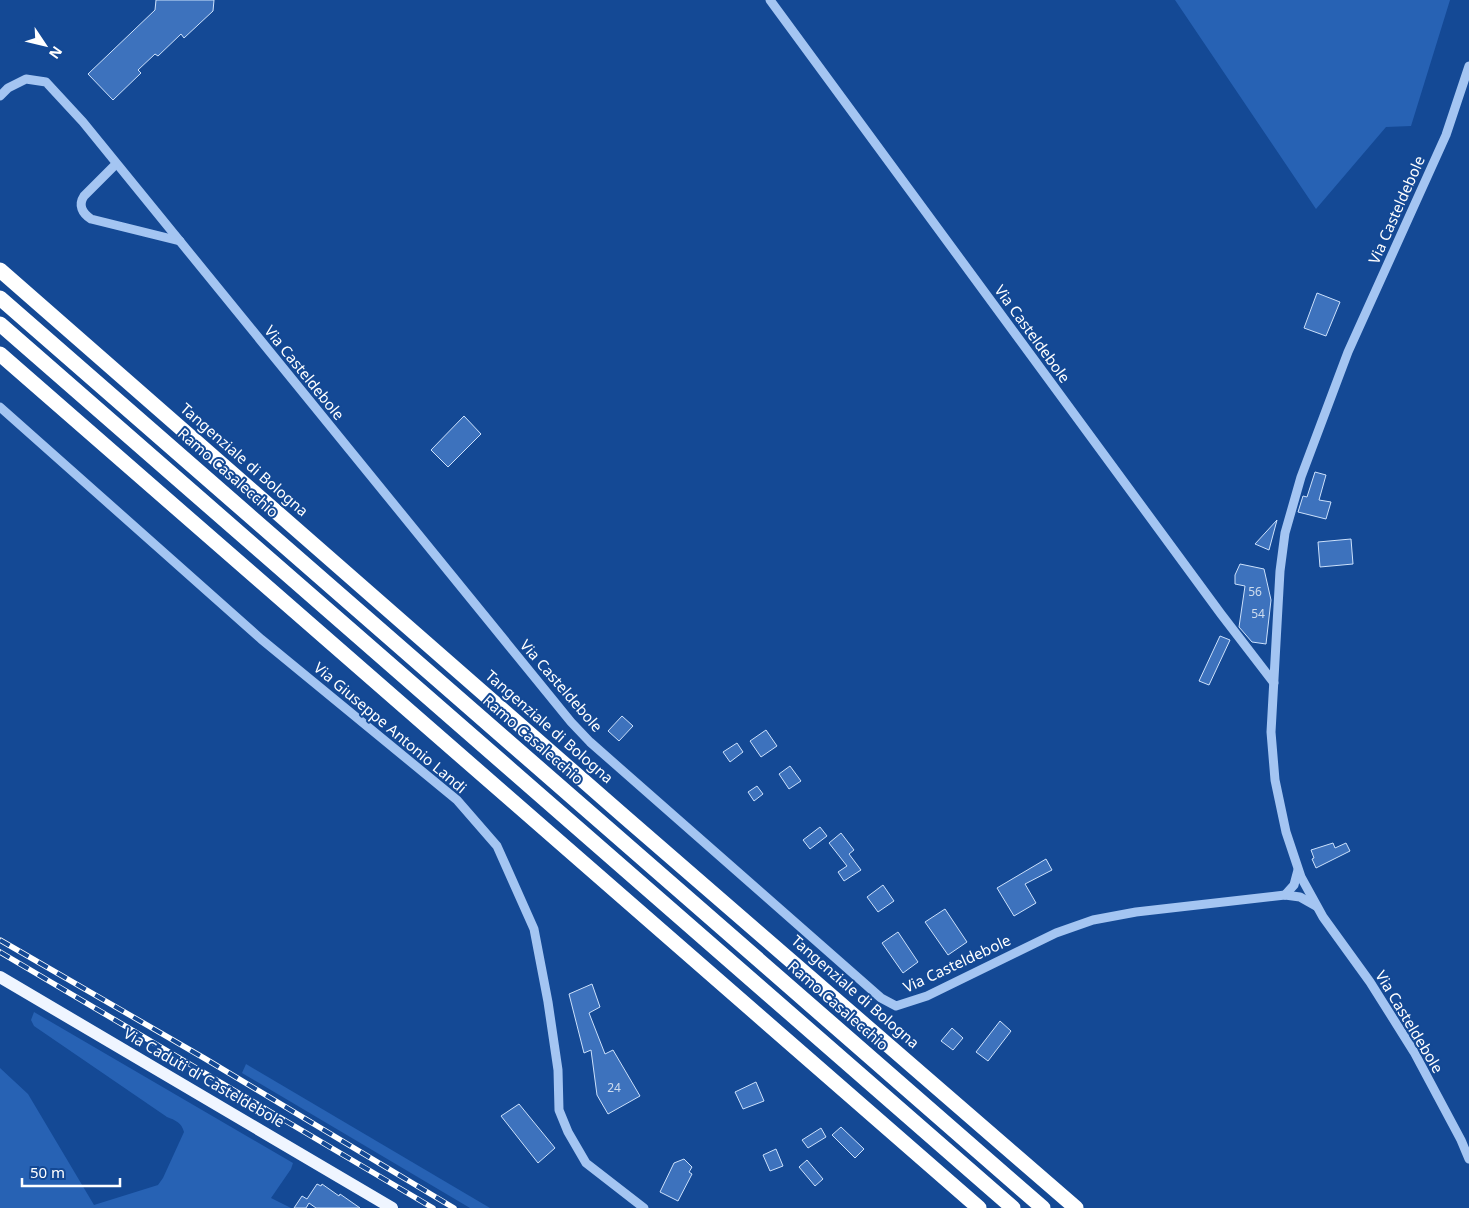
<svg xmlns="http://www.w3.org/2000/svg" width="1469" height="1208" font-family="'Noto Sans',sans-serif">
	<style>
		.green { fill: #2762b4 }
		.building { fill: #3d72bd; stroke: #cce1fc }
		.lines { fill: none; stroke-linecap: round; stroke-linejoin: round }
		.minor { stroke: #a4c5f2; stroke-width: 9 }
		.major { stroke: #eff5ff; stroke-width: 12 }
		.highway { stroke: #fff; stroke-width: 15 }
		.rail-casing { stroke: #fff; stroke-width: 5.5 }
		.rail { stroke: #144995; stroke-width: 4; stroke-dasharray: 11; stroke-linecap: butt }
		.labels { text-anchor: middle; stroke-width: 4; stroke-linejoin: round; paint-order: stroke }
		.number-label { font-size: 12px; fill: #cedcee }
		.street-label { font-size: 15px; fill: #fff; stroke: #144995 }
	</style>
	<rect width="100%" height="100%" fill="#144995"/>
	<g class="green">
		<path d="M1175,0H1450L1411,126L1386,127L1316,209Z"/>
		<path d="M34,1012L293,1163L291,1169L271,1198L291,1208H0V1068L28,1094L94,1205L158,1185L163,1178L184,1132C182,1123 175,1120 167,1117L34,1026L31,1020Z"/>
		<path d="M246,1064L490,1208H470L242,1073Z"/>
	</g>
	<g class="building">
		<path d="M156,0H214L213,11L184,38L181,34L158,56L155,54L138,70L141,73L113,100L88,74L155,10Z"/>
		<path d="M1317,293L1340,302L1326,336L1304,328Z"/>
		<path d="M464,416L481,434L448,467L431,450Z"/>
		<path d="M1315,472L1326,475L1319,500L1331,502L1326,519L1298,512L1303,496L1307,497Z"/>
		<path d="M1277,520L1269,550L1255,544Z"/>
		<path d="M1351,539L1353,564L1320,567L1318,542Z"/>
		<path d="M1240,564L1264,569L1271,600L1266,644L1252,642L1239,627L1245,586L1235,584V575Z"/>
		<path d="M1220,636L1230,640L1209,685L1199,681Z"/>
		<path d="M622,716L633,726L619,741L608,731Z"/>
		<path d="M766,730L777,746L761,757L750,741Z"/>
		<path d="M737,743L743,752L730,762L723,752Z"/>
		<path d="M790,766L801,781L789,789L779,774Z"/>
		<path d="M757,786L763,794L754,801L748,792Z"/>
		<path d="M820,827L827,836L810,849L803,840Z"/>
		<path d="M841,833L854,850L849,854L861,870L844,881L838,872L847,866L829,843Z"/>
		<path d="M1333,843L1335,848L1346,843L1350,851L1316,868L1312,859L1314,858L1311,850Z"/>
		<path d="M1046,859L1052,870L1025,884L1036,903L1014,916L997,888Z"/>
		<path d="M883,885L894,901L878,912L867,897Z"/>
		<path d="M945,909L967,942L948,955L925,922Z"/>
		<path d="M898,932L918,962L903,973L882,943Z"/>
		<path d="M592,984L600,1007L589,1013L605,1054L613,1050L640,1096L608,1114L597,1095L591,1050L584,1053L569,994Z"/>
		<path d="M1000,1021L1011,1031L988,1061L976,1052Z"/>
		<path d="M952,1028L963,1038L953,1050L941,1041Z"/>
		<path d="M756,1082L764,1101L743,1109L735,1092Z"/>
		<path d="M519,1104L555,1148L538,1163L501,1116Z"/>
		<path d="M841,1127L864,1149L855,1158L832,1135Z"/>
		<path d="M821,1128L826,1137L808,1148L802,1140Z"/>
		<path d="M776,1149L783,1166L770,1171L763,1155Z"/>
		<path d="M684,1159L692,1167L689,1172L692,1174L678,1201L660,1192L674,1163Z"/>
		<path d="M807,1160L823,1179L815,1186L799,1167Z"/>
		<path d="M317,1184L321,1186L322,1184L339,1196L340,1194L360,1208H316L309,1203L306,1208H294L302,1196L307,1199Z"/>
	</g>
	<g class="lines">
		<g class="minor">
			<path d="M770,0L1221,614L1274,683"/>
			<path d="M1469,66L1446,135L1348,352L1301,477L1285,533L1280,571L1271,732L1275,780L1286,832L1301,877L1323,917L1370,982L1414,1052L1461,1140L1469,1159"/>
			<path d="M0,96L8,88L26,79L46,82L83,122L571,722L590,742L881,998L896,1006L927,996L1056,933L1093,920L1136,912L1285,895L1300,897L1316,906"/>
			<path d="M116,164L84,196C78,205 82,213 91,219L180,241"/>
			<path d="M0,407L261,639L457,800L497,846L534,929L548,1002L558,1070L559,1110L568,1132L586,1163L644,1208"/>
			<path d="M1285,895L1294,885L1298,870"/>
		</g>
		<path class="major" d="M0,977L392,1208"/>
		<g class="highway">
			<path d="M0,270L626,818L1076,1208"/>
			<path d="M0,298L1043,1208"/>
			<path d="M0,324L1013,1208"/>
			<path d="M0,354L979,1208"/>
		</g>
		<defs>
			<g id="rail">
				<path d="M0,940L204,1058L454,1208"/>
				<path d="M0,952L433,1208"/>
			</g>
		</defs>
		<use href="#rail" class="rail-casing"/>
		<use href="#rail" class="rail"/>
	</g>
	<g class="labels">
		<g class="number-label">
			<text x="1255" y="596">56</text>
			<text x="1258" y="618">54</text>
			<text x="614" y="1092">24</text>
		</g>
		<g class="street-label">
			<text transform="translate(1397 210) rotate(-66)" y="5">Via Casteldebole</text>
			<text transform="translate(1032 334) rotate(54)" y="5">Via Casteldebole</text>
			<text transform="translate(304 373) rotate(51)" y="5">Via Casteldebole</text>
			<text transform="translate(244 460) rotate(41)" y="5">Tangenziale di Bologna</text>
			<text transform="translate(228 473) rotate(41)" y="5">Ramo Casalecchio</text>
			<text transform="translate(561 686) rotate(49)" y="5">Via Casteldebole</text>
			<text transform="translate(549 727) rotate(41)" y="5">Tangenziale di Bologna</text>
			<text transform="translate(390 728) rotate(40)" y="5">Via Giuseppe Antonio Landi</text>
			<text transform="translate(533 740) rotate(41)" y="5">Ramo Casalecchio</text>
			<text transform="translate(957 964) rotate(-25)" y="5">Via Casteldebole</text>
			<text transform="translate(855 992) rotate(41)" y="5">Tangenziale di Bologna</text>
			<text transform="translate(838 1006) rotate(41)" y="5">Ramo Casalecchio</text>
			<text transform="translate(1409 1022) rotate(59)" y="5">Via Casteldebole</text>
			<text transform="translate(204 1078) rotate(30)" y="5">Via Caduti di Casteldebole</text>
		</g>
	</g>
	<g transform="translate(45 45) rotate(125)" stroke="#144995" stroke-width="4" paint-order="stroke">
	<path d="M0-4L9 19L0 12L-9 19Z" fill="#ffffff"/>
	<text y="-8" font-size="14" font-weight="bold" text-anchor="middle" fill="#ffffff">N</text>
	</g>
	<path d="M22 1178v8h98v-8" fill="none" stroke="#ffffff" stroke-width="2.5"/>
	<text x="30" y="1178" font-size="15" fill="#ffffff" stroke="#144995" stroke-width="4" paint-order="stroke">50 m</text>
</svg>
